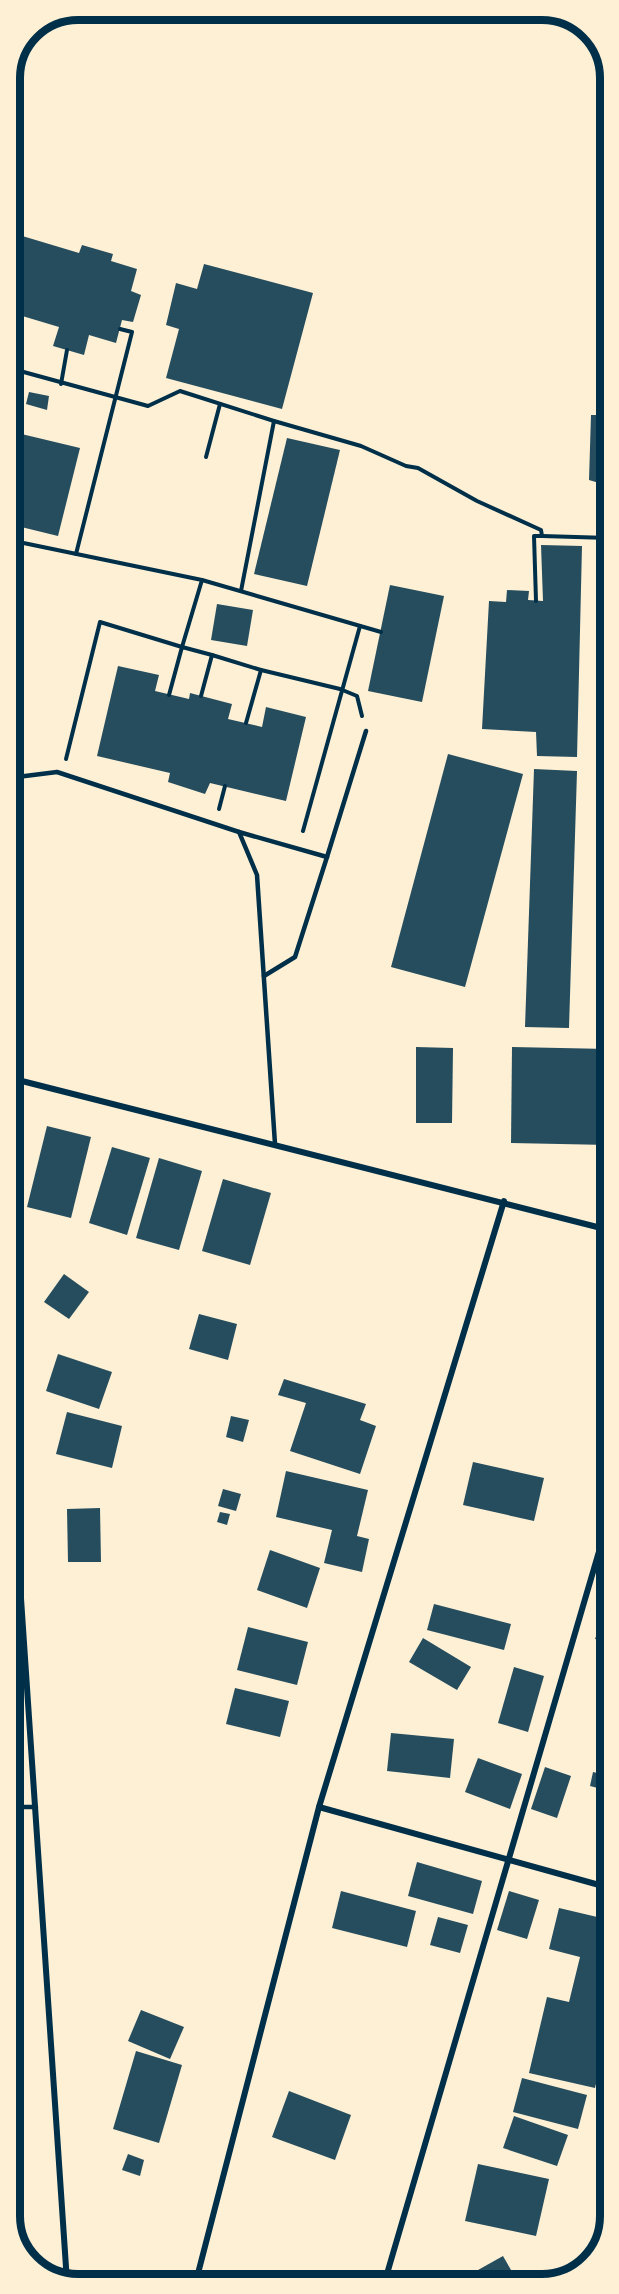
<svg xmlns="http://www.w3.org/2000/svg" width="619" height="2294" font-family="Barlow,sans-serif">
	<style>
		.building { fill: #264d5e }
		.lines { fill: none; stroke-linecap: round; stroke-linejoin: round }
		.path { stroke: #003049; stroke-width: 4 }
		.service { stroke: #003049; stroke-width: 4.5 }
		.minor { stroke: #003049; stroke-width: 6 }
		.secondary { stroke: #003049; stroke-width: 12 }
		.rim { fill: none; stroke: #003049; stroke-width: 8 }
	</style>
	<rect width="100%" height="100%" fill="#fdf0d5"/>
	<g class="building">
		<path d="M9,232L79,253L82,245L113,254L111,261L137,269L131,291L141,295L133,322L122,320L116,343L89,335L84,355L53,346L59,327L9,312Z"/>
		<path d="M204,264L313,293L282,409L166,378L179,329L166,325L176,283L197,289Z"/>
		<path d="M29,392L49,396L47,410L26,404Z"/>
		<path d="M603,398L609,399V498H599V483L589,480L591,415H603Z"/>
		<path d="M9,431L80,448L58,536L9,524Z"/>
		<path d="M287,438L340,450L307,586L254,574Z"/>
		<path d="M541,545L582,546L577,757L537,756L536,732L482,729L489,601L506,602L507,590L529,591L528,600L543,601Z"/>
		<path d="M390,585L444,596L422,702L368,691Z"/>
		<path d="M217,604L253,610L247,646L211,640Z"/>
		<path d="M118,666L159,675L155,691L189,699L190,693L232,704L228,719L262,727L266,707L306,717L286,801L210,783L205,794L168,782L170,773L97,756Z"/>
		<path d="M448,754L523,774L465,987L391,967Z"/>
		<path d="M534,769L577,771L569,1028L525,1027Z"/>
		<path d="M416,1047L453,1048L452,1123H416Z"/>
		<path d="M512,1047L609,1049V1145L511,1143Z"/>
		<path d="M47,1126L91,1137L71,1218L27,1207Z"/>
		<path d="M112,1147L150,1158L127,1235L89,1223Z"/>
		<path d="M159,1158L202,1171L179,1250L136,1238Z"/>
		<path d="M223,1179L271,1193L250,1265L202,1251Z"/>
		<path d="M64,1274L89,1292L69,1319L44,1302Z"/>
		<path d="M199,1314L237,1324L228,1360L189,1349Z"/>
		<path d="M58,1354L112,1372L99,1409L46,1391Z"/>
		<path d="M284,1379L366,1404L360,1420L376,1426L360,1474L290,1451L306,1403L278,1395Z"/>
		<path d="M67,1412L122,1426L112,1468L56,1454Z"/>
		<path d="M231,1416L249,1420L243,1442L226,1437Z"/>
		<path d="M473,1462L544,1478L534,1521L463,1505Z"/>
		<path d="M286,1471L368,1490L357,1536L369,1539L362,1572L324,1563L332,1530L276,1517Z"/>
		<path d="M223,1489L241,1494L236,1511L218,1506Z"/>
		<path d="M100,1508L101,1562H68L67,1509Z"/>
		<path d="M220,1512L230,1514L227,1525L217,1522Z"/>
		<path d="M270,1550L320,1568L307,1608L257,1590Z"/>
		<path d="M609,1573H610V1596L603,1594Z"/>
		<path d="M609,1602H610V1643L595,1639Z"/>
		<path d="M434,1604L511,1624L504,1650L427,1630Z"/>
		<path d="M248,1627L308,1642L297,1685L237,1670Z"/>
		<path d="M423,1638L471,1667L457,1690L409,1662Z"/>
		<path d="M514,1667L544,1676L528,1732L498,1723Z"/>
		<path d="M235,1688L289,1701L280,1737L226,1724Z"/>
		<path d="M391,1733L454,1739L450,1778L387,1771Z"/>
		<path d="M478,1758L522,1774L510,1809L465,1792Z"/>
		<path d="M545,1767L571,1776L557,1818L531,1809Z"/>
		<path d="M593,1772L610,1776L609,1791L590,1786Z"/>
		<path d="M417,1862L482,1881L473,1914L408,1896Z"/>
		<path d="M341,1891L416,1911L407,1947L332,1928Z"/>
		<path d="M509,1891L539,1900L527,1939L497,1930Z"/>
		<path d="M559,1908L610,1920V2042L608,2051L604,2050L595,2088L529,2073L547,1997L569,2002L580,1957L549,1949Z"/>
		<path d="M438,1917L468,1925L460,1953L430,1945Z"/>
		<path d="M141,2010L184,2027L170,2059L128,2041Z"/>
		<path d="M136,2051L182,2065L159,2143L113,2129Z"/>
		<path d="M522,2078L587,2095L578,2129L513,2112Z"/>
		<path d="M289,2091L351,2115L335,2160L272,2137Z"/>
		<path d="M514,2116L568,2135L557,2166L503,2148Z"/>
		<path d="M128,2154L144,2160L140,2176L122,2170Z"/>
		<path d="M478,2164L549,2179L536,2236L465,2221Z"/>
		<path d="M503,2256L519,2284H487L478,2270Z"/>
		<path d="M325,2275L353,2283V2284H322Z"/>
	</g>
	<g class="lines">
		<g class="path">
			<path d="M9,368L148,406L180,391L274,421"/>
			<path d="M61,384L67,350"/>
			<path d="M206,457L220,404"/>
			<path d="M542,536L609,538"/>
			<path d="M9,540L202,580L182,647L100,622L66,759"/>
			<path d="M76,554L132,332L120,329"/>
			<path d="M202,580L381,632"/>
			<path d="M241,591L274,421L361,446L406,466L418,468L477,501L541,530L542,536H534L536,601"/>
			<path d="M169,695L182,647L212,655"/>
			<path d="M201,696L212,655L261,670"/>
			<path d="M246,723L261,670L340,689L357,696L362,716"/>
			<path d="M219,809L225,786"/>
			<path d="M303,831L360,626"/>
		</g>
		<g class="service">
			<path d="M9,778L57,772L239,832L257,875L275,1144"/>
			<path d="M239,832L327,857L295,957L264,976"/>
			<path d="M327,857L366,731"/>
			<path d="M10,1807H36"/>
		</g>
		<g class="minor">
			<path d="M10,1078L609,1230"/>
			<path d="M10,1435L67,2282"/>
			<path d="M319,1807L610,1888"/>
			<path d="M384,2284L610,1514"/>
			<path d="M195,2285L319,1807L504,1201"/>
		</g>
		<path class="secondary" d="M593,2260L610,2199"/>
	</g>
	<path d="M0 0H619V2294H0ZM78 20H542A58 58 0 0 1 600 78V2216A58 58 0 0 1 542 2274H78A58 58 0 0 1 20 2216V78A58 58 0 0 1 78 20Z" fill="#fdf0d5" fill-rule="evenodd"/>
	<path class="rim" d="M78 20H542A58 58 0 0 1 600 78V2216A58 58 0 0 1 542 2274H78A58 58 0 0 1 20 2216V78A58 58 0 0 1 78 20Z"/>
</svg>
